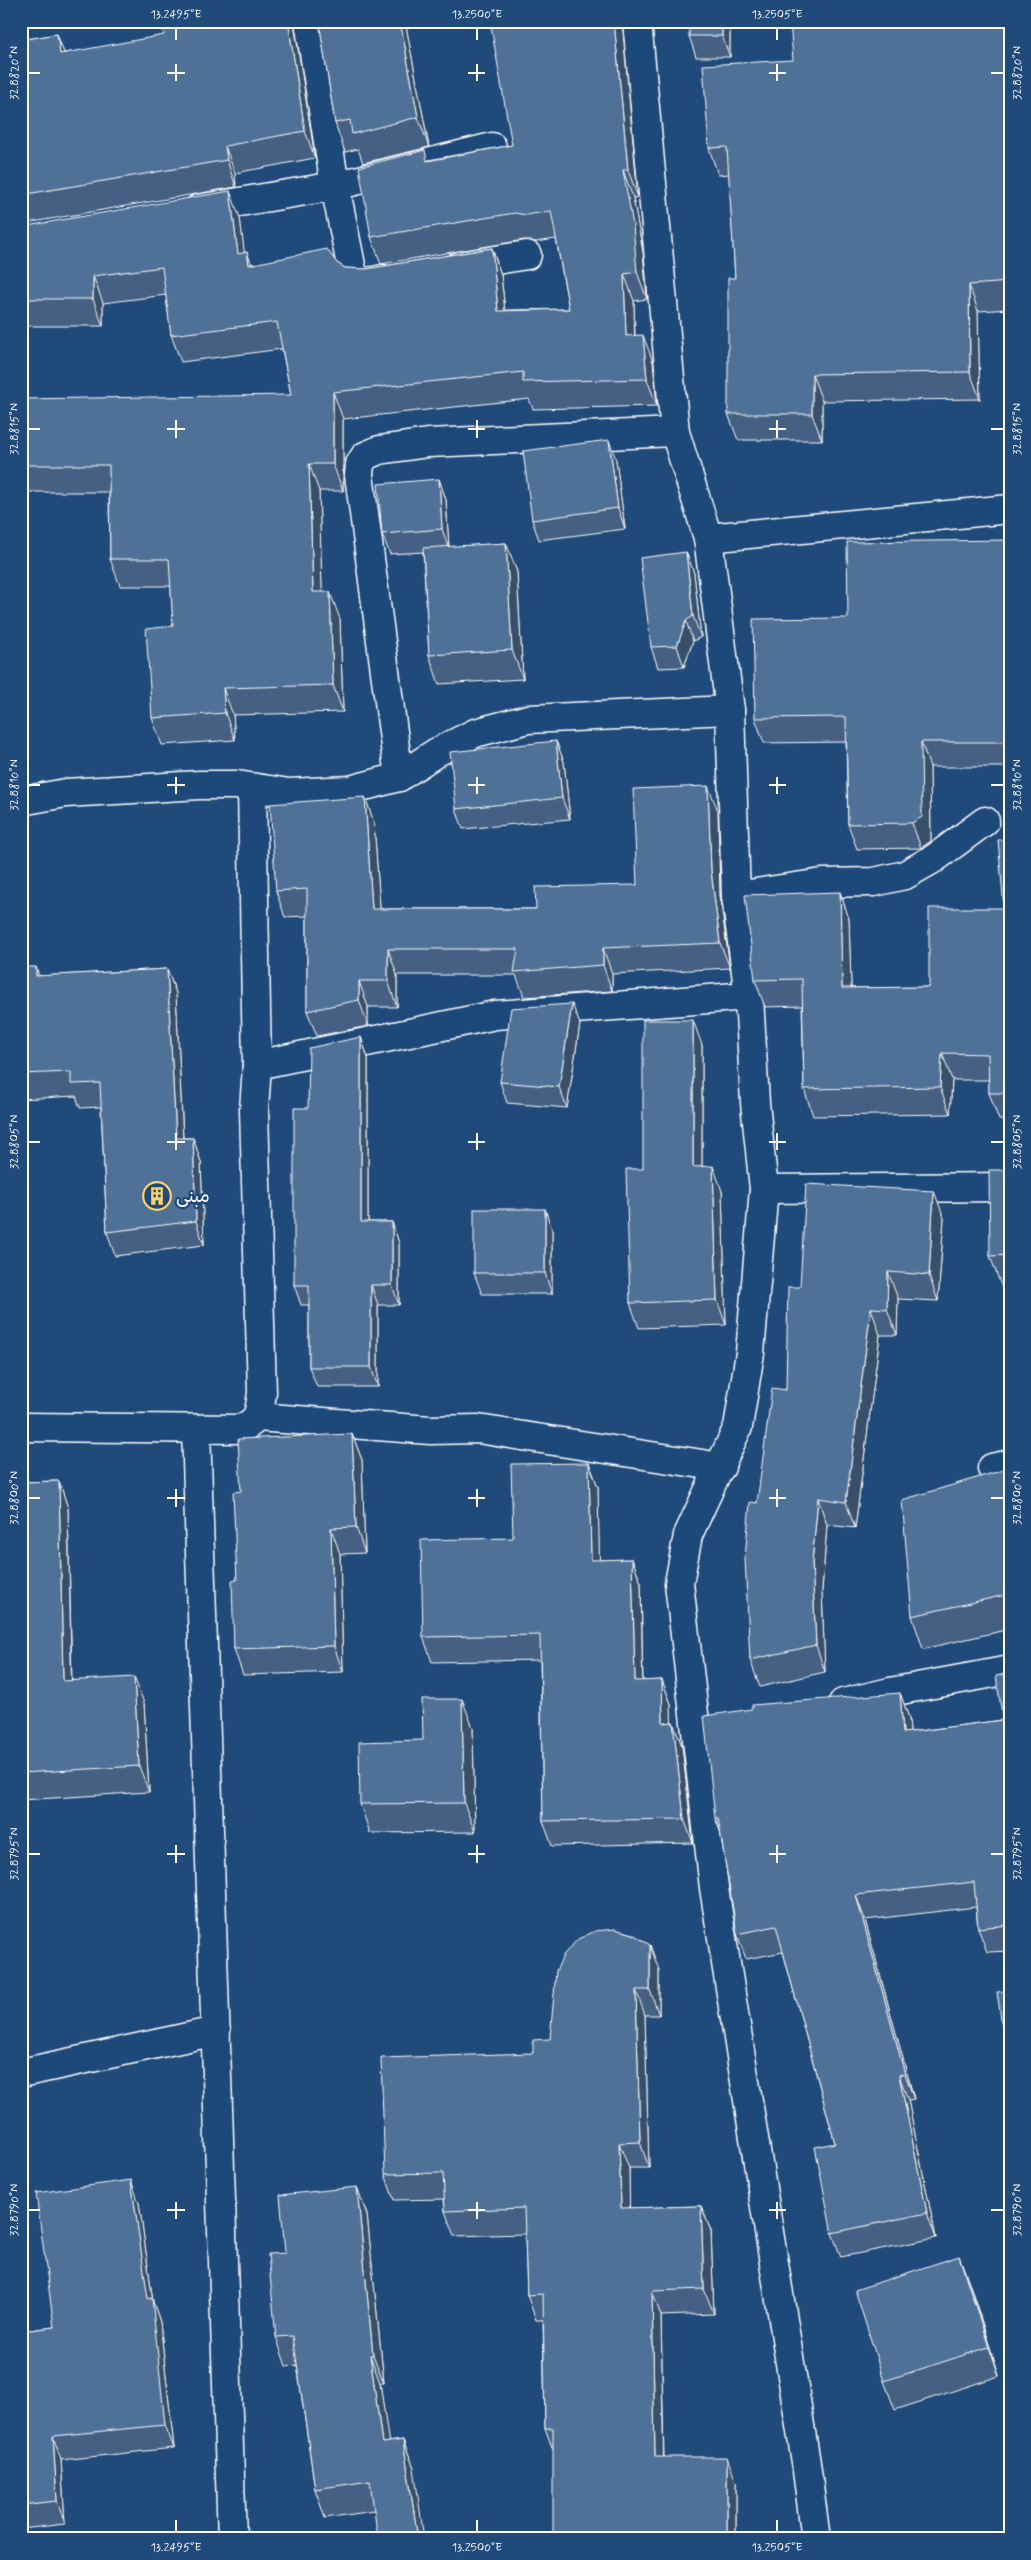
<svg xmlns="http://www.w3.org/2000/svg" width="1031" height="2560" font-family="Mynerve,'Playpen Sans Arabic',sans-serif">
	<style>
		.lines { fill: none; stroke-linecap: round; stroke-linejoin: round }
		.minor-casing { stroke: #fff; stroke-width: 31 }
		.minor { stroke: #1f4a7a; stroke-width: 28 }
		.wall { fill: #456182; stroke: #fff }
		.shaded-wall { fill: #384f6a; stroke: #fff }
		.building { fill: #507197; stroke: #fff }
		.ticks { fill: none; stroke: #fff; stroke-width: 2 }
		.labels { text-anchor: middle; stroke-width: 4.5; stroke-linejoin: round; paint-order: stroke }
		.poi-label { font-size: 18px; fill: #fff; stroke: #1f4a7a; text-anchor: start }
		.neatline { fill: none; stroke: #fff; stroke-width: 2 }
		.ticks-label { font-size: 12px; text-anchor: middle; fill: #fff }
	</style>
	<rect width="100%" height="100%" fill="#1f4a7a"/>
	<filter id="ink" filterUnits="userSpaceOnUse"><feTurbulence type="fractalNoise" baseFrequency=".02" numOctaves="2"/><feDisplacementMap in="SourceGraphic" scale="10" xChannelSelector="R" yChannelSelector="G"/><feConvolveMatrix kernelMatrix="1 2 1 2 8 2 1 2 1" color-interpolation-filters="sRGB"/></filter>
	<g filter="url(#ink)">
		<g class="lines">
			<defs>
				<g id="minor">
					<path d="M309,21L335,186L353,275C361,284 372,282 382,279"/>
					<path d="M637,21L675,432L708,538L730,710L736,896L749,996L755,1103L764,1189L750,1353L738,1427L688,1535L679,1583L714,1888L806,2463L816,2539"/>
					<path d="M198,209L335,186L492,147"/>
					<path d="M459,266L527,255"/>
					<path d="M708,538L1010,509"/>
					<path d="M399,777L359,475L360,464L365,456L379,450L428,443L675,432"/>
					<path d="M21,801L66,793L199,785H237L289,793L350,790L399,777L437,752L475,733L528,719L730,710"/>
					<path d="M736,896L822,883L874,882L905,875L935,858L985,821"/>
					<path d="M257,1065L495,1015L749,996"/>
					<path d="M764,1189L1010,1187"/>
					<path d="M257,1417L430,1430L478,1429L721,1467"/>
					<path d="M21,1427L240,1429C260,1420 259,1413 262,1393L254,1110L257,1065L252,788"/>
					<path d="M196,1429L232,2539"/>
					<path d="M992,1468L1010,1464"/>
					<path d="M843,1703L890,1692L1010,1670"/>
					<path d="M21,2073L216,2031"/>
				</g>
			</defs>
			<use href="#minor" class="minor-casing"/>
			<use href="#minor" class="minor"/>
		</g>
		<g class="wall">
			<path d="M319,21H405L429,147L363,163L358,149L345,152L335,123Z"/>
			<path d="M622,21L638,197L633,198L643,252L647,299L634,301L635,335L653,362L657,406L533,409L529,399L343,419V491H319L322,592L340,619L343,712L233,715L235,740L162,745L152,718L173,626L171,586H120L110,559L109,492H23L21,487V465L291,395L282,349L181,362L171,335L166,295L103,303V326H21V227L240,218L244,253L252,264L337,263L345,268L366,269L492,248L501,275L505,310L569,309L556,239L536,242L524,240L381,264L371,237L428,160L512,145Z"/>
			<path d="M730,21V57H696L689,36Z"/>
			<path d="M1010,21V309L978,311L980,399L822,401V440H738L728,414L735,278L729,174L718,175L709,148L793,60Z"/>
			<path d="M294,23L315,158L235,173L236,187L21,224V40L57,34L64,53Z"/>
			<path d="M616,460L625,529L539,540L532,520Z"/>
			<path d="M439,479L446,500L449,547L506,543L517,572L523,679L439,684L429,655L423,552L390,554L382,534Z"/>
			<path d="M1010,540V767H930L931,841L921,848L857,849L848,824L846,742L764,743L755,718L848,618Z"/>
			<path d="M686,552L694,573L701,637L693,641L684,667L658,668L651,647Z"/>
			<path d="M556,741L564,762L570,819L463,829L456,809Z"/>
			<path d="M365,797L374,823L380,909H536L637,885L718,811L720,897L730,968L612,974V991L524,997L516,975H397V1007H368V1026L317,1036L307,1011V916L285,917L276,891Z"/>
			<path d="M1010,839V1120H999L989,1093V1080H952L950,1114L813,1116L804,1089L802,1006L765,1007L755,980L840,892L849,919L851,988L929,987L1004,908Z"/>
			<path d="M21,967L39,976L167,969L176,993L183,1138H193L201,1162L204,1245L115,1256L107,1232L101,1107L80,1108L76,1096L21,1099Z"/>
			<path d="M580,1024L567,1108L507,1103L500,1082Z"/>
			<path d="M361,1037L368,1058V1222H392L399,1243V1305H378V1387H317L309,1367V1305H301L294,1285L308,1108Z"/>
			<path d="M702,1045V1167L722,1191L726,1325L639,1328L630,1303L643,1169Z"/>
			<path d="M1010,1170V1288H1002L990,1256Z"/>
			<path d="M545,1209L552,1230V1294H482L474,1273Z"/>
			<path d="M944,1218L938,1301L898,1299L897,1335H880L855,1528L827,1525L822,1590L825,1672L760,1687L750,1660L757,1503L786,1390L800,1287Z"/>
			<path d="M352,1434L362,1460L365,1553L340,1554L343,1672L243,1675L234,1649L241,1491Z"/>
			<path d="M589,1463L598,1487L599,1560L632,1559L641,1583L643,1681L662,1680L671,1704V1722H673L682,1746L693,1843L552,1846L543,1821L540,1660L432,1662L423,1637L513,1538Z"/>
			<path d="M1010,1468V1629L923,1649L912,1616Z"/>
			<path d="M59,1481L68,1508L72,1680L144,1703L149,1792L21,1800V1482Z"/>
			<path d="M1010,1673V1951L987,1952L978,1928L976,1907L865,1920L914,2099L908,2100L936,2238L841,2257L832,2233L835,2143L783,1952L746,1959L737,1934L720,1831L715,1818L900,1693L909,1718L910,1732L1003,1720Z"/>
			<path d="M473,1728L475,1832L370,1833L360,1804Z"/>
			<path d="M659,1970V2015H645L649,2168H629V2208L701,2206L711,2231L714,2314L661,2316L664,2457L736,2482V2539L553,2450L545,2428L543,2320H536L527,2295L525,2234L454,2236L445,2211L444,2199L394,2200L385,2174L550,2039Z"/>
			<path d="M357,2187L367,2215L384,2383H380L388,2442L403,2440L414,2468L374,2511L325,2518L315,2489L297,2365L286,2366L276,2337L285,2253Z"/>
			<path d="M139,2203L153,2302L160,2322L174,2448L61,2460L65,2524L21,2529V2331L54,2327Z"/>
			<path d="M959,2256L970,2285L999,2376L895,2410L884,2381Z"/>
		</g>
		<g class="shaded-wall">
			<path d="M288,21H293L294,23L315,158L305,131Z"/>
			<path d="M400,21H405L429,147L418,117Z"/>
			<path d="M614,21H622L638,197L628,170Z"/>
			<path d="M722,21H730V57L722,36Z"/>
			<path d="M57,34L67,61L60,54Z"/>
			<path d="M225,146L235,173L236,187L227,160Z"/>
			<path d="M623,170L633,198L643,252L647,299L637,272Z"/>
			<path d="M230,191L240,218L248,281L238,254Z"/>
			<path d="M492,248L501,275L508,338L498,311Z"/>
			<path d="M247,252L257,279L249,265Z"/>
			<path d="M624,274L634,301L635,363L626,336Z"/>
			<path d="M93,276L103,303V326L93,299Z"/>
			<path d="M969,285L978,311L980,399L970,372Z"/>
			<path d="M643,335L653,362L657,406L647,379Z"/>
			<path d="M812,374L822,401V440L812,414Z"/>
			<path d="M333,392L343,419V491L333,464Z"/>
			<path d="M609,440L616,460L625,529L618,508Z"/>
			<path d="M309,464L319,491L323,619L313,592Z"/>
			<path d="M439,479L446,500L449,549L442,529Z"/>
			<path d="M506,543L517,572L523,679L512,650Z"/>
			<path d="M686,552L694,573L701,637L693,616Z"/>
			<path d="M330,592L340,619L343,712L333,685Z"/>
			<path d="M686,621L693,641L684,667L677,646Z"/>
			<path d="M223,688L233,715L235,740L225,713Z"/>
			<path d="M556,741L564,762L570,819L562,798Z"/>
			<path d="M921,742L930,767L931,841L921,848L912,823Z"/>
			<path d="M708,786L718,811L720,897L730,968L720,943L711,871Z"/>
			<path d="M365,797L374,823L382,935L372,909Z"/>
			<path d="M840,892L849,919L852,1015L842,988Z"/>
			<path d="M603,948L612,974V991L603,965Z"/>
			<path d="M388,949L397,975V1007L388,981Z"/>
			<path d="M36,967L44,990L36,976Z"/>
			<path d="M167,969L176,993L184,1162L176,1138Z"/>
			<path d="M359,981L368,1007V1026L359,1000Z"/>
			<path d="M572,1004L580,1024L567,1108L559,1087Z"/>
			<path d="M693,1020L702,1045V1192L693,1167Z"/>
			<path d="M361,1037L368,1058V1243L361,1222Z"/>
			<path d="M942,1053L952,1080L950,1114L940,1087Z"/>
			<path d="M193,1138L201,1162L204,1245L196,1221Z"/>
			<path d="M713,1166L722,1191L726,1325L717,1300Z"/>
			<path d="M934,1191L944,1218L938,1301L929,1275Z"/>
			<path d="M545,1209L552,1230V1294L545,1273Z"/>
			<path d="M392,1222L399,1243V1305L392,1285Z"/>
			<path d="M888,1272L898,1299L897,1335L887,1309Z"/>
			<path d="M371,1285L378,1305V1387L371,1367Z"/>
			<path d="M871,1308L880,1335L855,1528L846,1502Z"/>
			<path d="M352,1434L362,1460L365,1553L356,1527Z"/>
			<path d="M589,1463L598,1487L600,1584L591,1560Z"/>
			<path d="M59,1481L68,1508L72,1707L63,1681Z"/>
			<path d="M818,1498L827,1525L822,1590L825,1672L816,1645L812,1563Z"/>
			<path d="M331,1528L340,1554L343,1672L334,1646Z"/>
			<path d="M632,1559L641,1583L643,1705L635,1681Z"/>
			<path d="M134,1677L144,1703L149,1792L139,1766Z"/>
			<path d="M662,1680L671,1704L672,1748L663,1723Z"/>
			<path d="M900,1693L909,1718L912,1758L903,1733Z"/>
			<path d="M462,1699L473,1728L475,1832L464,1803Z"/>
			<path d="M673,1722L682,1746L693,1843L684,1819Z"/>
			<path d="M856,1895L865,1920L914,2099L905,2074Z"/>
			<path d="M650,1945L659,1970V2015L650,1990Z"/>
			<path d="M636,1990L645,2015L649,2168L640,2142Z"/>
			<path d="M899,2075L908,2100L936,2238L927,2213Z"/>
			<path d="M619,2143L629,2168L630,2233L621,2208Z"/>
			<path d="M131,2180L139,2203L153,2302L160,2322L174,2448L165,2425Z"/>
			<path d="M357,2187L367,2215L384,2383L373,2355Z"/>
			<path d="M701,2206L711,2231L714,2314L704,2289Z"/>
			<path d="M959,2256L970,2285L999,2376L989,2347Z"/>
			<path d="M652,2291L661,2316L664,2482L655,2457Z"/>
			<path d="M370,2355L380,2383L393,2471L382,2443Z"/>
			<path d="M53,2436L61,2460L65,2524L57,2501Z"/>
			<path d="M403,2440L414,2468L424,2539H418Z"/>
			<path d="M727,2457L736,2482V2539H727Z"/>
		</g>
		<g class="building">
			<path d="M161,21H288L305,131L225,146L227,160L21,195V40L57,34L60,54L164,35Z"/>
			<path d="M319,21H400L418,117L352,134L350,120L335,123Z"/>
			<path d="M490,21H614L628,170H623L633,225L637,272L624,274L626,336L643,335L647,379L523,382V372L333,392V464H309L313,592H330L333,685L223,688L225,713L152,718L146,629L173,626L169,559H110L109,465H21V399L291,395L277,322L171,335L162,267L93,276V299H21V227L230,191L238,254L247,252L249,265L327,249L337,263L345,268L366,269L492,248L498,311L569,309L551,211L526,215L515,213L371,237L359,167L425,150L427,161L512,145Z"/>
			<rect x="689" y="21" width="33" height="15"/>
			<path d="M790,21H1010V282L969,285L970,372L812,374V414H728V278H735L727,147L709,148L703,65L793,60Z"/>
			<path d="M609,440L618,508L532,520L523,451Z"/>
			<path d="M439,479L442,529L382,534L378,484Z"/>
			<path d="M1010,540V742H921L922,817L912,823L848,824L846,717L755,718L753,619L848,618L847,542Z"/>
			<path d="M506,543L512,650L429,655L423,548Z"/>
			<path d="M686,552L693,616L686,621L677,646L651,647L640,558Z"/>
			<path d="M556,741L562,798L456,809L450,752Z"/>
			<path d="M708,786L711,871L720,943L603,948V965L514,972L518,949H388V981H359V1000L307,1011V889L276,891L270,804L365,797L372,909H536L535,887L637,885L633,789Z"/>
			<path d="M1010,839V1093H989L988,1054L942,1053L940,1087L804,1089L802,979L755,980L745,895L840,892L842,988L929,987V908H1004L998,840Z"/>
			<path d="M21,967H36V976L167,969L176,1138H193L196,1221L107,1232L100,1083L71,1084V1072L21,1074Z"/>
			<path d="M572,1004L559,1087L500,1082L511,1008Z"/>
			<path d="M643,1020H693V1167L713,1166L717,1300L630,1303L626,1169H643Z"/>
			<path d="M361,1037V1222H392V1285H371V1367H309V1285H294V1108H308L309,1048Z"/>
			<path d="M989,1170H1010V1255L990,1256Z"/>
			<path d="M806,1184L934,1191L929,1275L888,1272L887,1309L871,1308L846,1502L818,1498L812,1563L816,1645L750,1660L745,1558L750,1502L757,1503L772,1388L786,1390L788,1287H800Z"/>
			<rect x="474" y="1209" width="71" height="64"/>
			<path d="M352,1434L356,1527L331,1528L334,1646L234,1649L232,1580H237L233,1492L241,1491L238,1439Z"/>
			<path d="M589,1463L591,1560L632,1559L635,1681L662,1680L663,1723L673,1722L684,1819L543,1821L540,1635L423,1637L421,1540L513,1538L511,1464Z"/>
			<path d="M1010,1468V1594L912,1616L902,1500Z"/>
			<path d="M59,1481L63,1681L134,1677L139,1766L21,1773V1482Z"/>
			<path d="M1010,1673V1925L978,1928L974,1882L856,1895L905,2074L899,2075L927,2213L832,2233L815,2147L835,2143L776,1926L737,1934L718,1818H715L704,1716L752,1709V1705L900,1693L903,1733L1003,1720L996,1676Z"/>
			<path d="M422,1699H462L464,1803L360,1804L359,1742L423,1740Z"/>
			<path d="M615,1929L633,1934L650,1945V1990H636L640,2142L619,2143L621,2208L701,2206L704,2289L652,2291L655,2457H727V2539H553V2428H545L543,2294L527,2295L524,2208L445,2211L443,2173L385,2174L381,2058L533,2053V2040L550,2039L556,1971L564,1954L578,1939L595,1931Z"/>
			<path d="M1010,1990V2079L997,1992Z"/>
			<path d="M131,2180L148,2299L152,2298L165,2425L53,2436L57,2501L21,2505V2331L54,2327L36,2193Z"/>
			<path d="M357,2187L373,2355H370L382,2443L403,2440L418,2539H378L370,2481L315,2489L293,2336L276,2337L268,2254L285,2253L280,2195Z"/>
			<path d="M959,2256L989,2347L884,2381L855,2290Z"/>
		</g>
	</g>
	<path class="ticks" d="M176,28V40M477,28V40M777,28V40M176,64V81M477,64V81M777,64V81M28,73H40M167,73H185M468,73H485M769,73H786M991,73H1004M176,420V438M477,420V438M777,420V438M28,429H40M167,429H185M468,429H485M769,429H786M991,429H1004M176,777V794M477,777V794M777,777V794M28,785H40M167,785H185M468,785H485M769,785H786M991,785H1004M176,1133V1150M477,1133V1150M777,1133V1150M28,1142H40M167,1142H185M468,1142H485M769,1142H786M991,1142H1004M176,1489V1507M477,1489V1507M777,1489V1507M28,1498H40M167,1498H185M468,1498H485M769,1498H786M991,1498H1004M176,1845V1863M477,1845V1863M777,1845V1863M28,1854H40M167,1854H185M468,1854H485M769,1854H786M991,1854H1004M176,2202V2219M477,2202V2219M777,2202V2219M28,2210H40M167,2210H185M468,2210H485M769,2210H786M991,2210H1004M176,2520V2532M477,2520V2532M777,2520V2532"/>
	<defs>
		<symbol id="building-ring" viewBox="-11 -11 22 22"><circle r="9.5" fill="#1f4a7a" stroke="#ffd166" stroke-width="1.5"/><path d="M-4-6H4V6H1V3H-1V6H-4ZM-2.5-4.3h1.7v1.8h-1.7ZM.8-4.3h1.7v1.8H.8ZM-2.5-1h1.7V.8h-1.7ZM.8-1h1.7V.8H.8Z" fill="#ffd166"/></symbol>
	</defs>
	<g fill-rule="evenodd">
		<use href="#building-ring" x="141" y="1180" width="32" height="32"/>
	</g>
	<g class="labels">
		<g class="poi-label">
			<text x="176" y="1202">مبنى</text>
		</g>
	</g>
	<rect width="1031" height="2560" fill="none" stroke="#1f4a7a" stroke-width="55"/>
	<rect x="28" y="28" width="976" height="2504" class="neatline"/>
	<g class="ticks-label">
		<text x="176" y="18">13.2495°E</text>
		<text x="477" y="18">13.2500°E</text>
		<text x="777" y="18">13.2505°E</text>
		<text transform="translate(14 73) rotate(-90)" y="4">32.8820°N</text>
		<text transform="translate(1017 73) rotate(-90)" y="4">32.8820°N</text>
		<text transform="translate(14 429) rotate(-90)" y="4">32.8815°N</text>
		<text transform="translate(1017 429) rotate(-90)" y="4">32.8815°N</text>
		<text transform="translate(14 785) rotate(-90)" y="4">32.8810°N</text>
		<text transform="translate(1017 785) rotate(-90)" y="4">32.8810°N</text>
		<text transform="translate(14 1142) rotate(-90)" y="4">32.8805°N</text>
		<text transform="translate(1017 1142) rotate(-90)" y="4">32.8805°N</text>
		<text transform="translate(14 1498) rotate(-90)" y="4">32.8800°N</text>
		<text transform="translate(1017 1498) rotate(-90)" y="4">32.8800°N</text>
		<text transform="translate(14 1854) rotate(-90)" y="4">32.8795°N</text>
		<text transform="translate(1017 1854) rotate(-90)" y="4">32.8795°N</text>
		<text transform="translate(14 2210) rotate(-90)" y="4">32.8790°N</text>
		<text transform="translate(1017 2210) rotate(-90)" y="4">32.8790°N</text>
		<text x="176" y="2551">13.2495°E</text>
		<text x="477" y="2551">13.2500°E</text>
		<text x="777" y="2551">13.2505°E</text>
	</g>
</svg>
